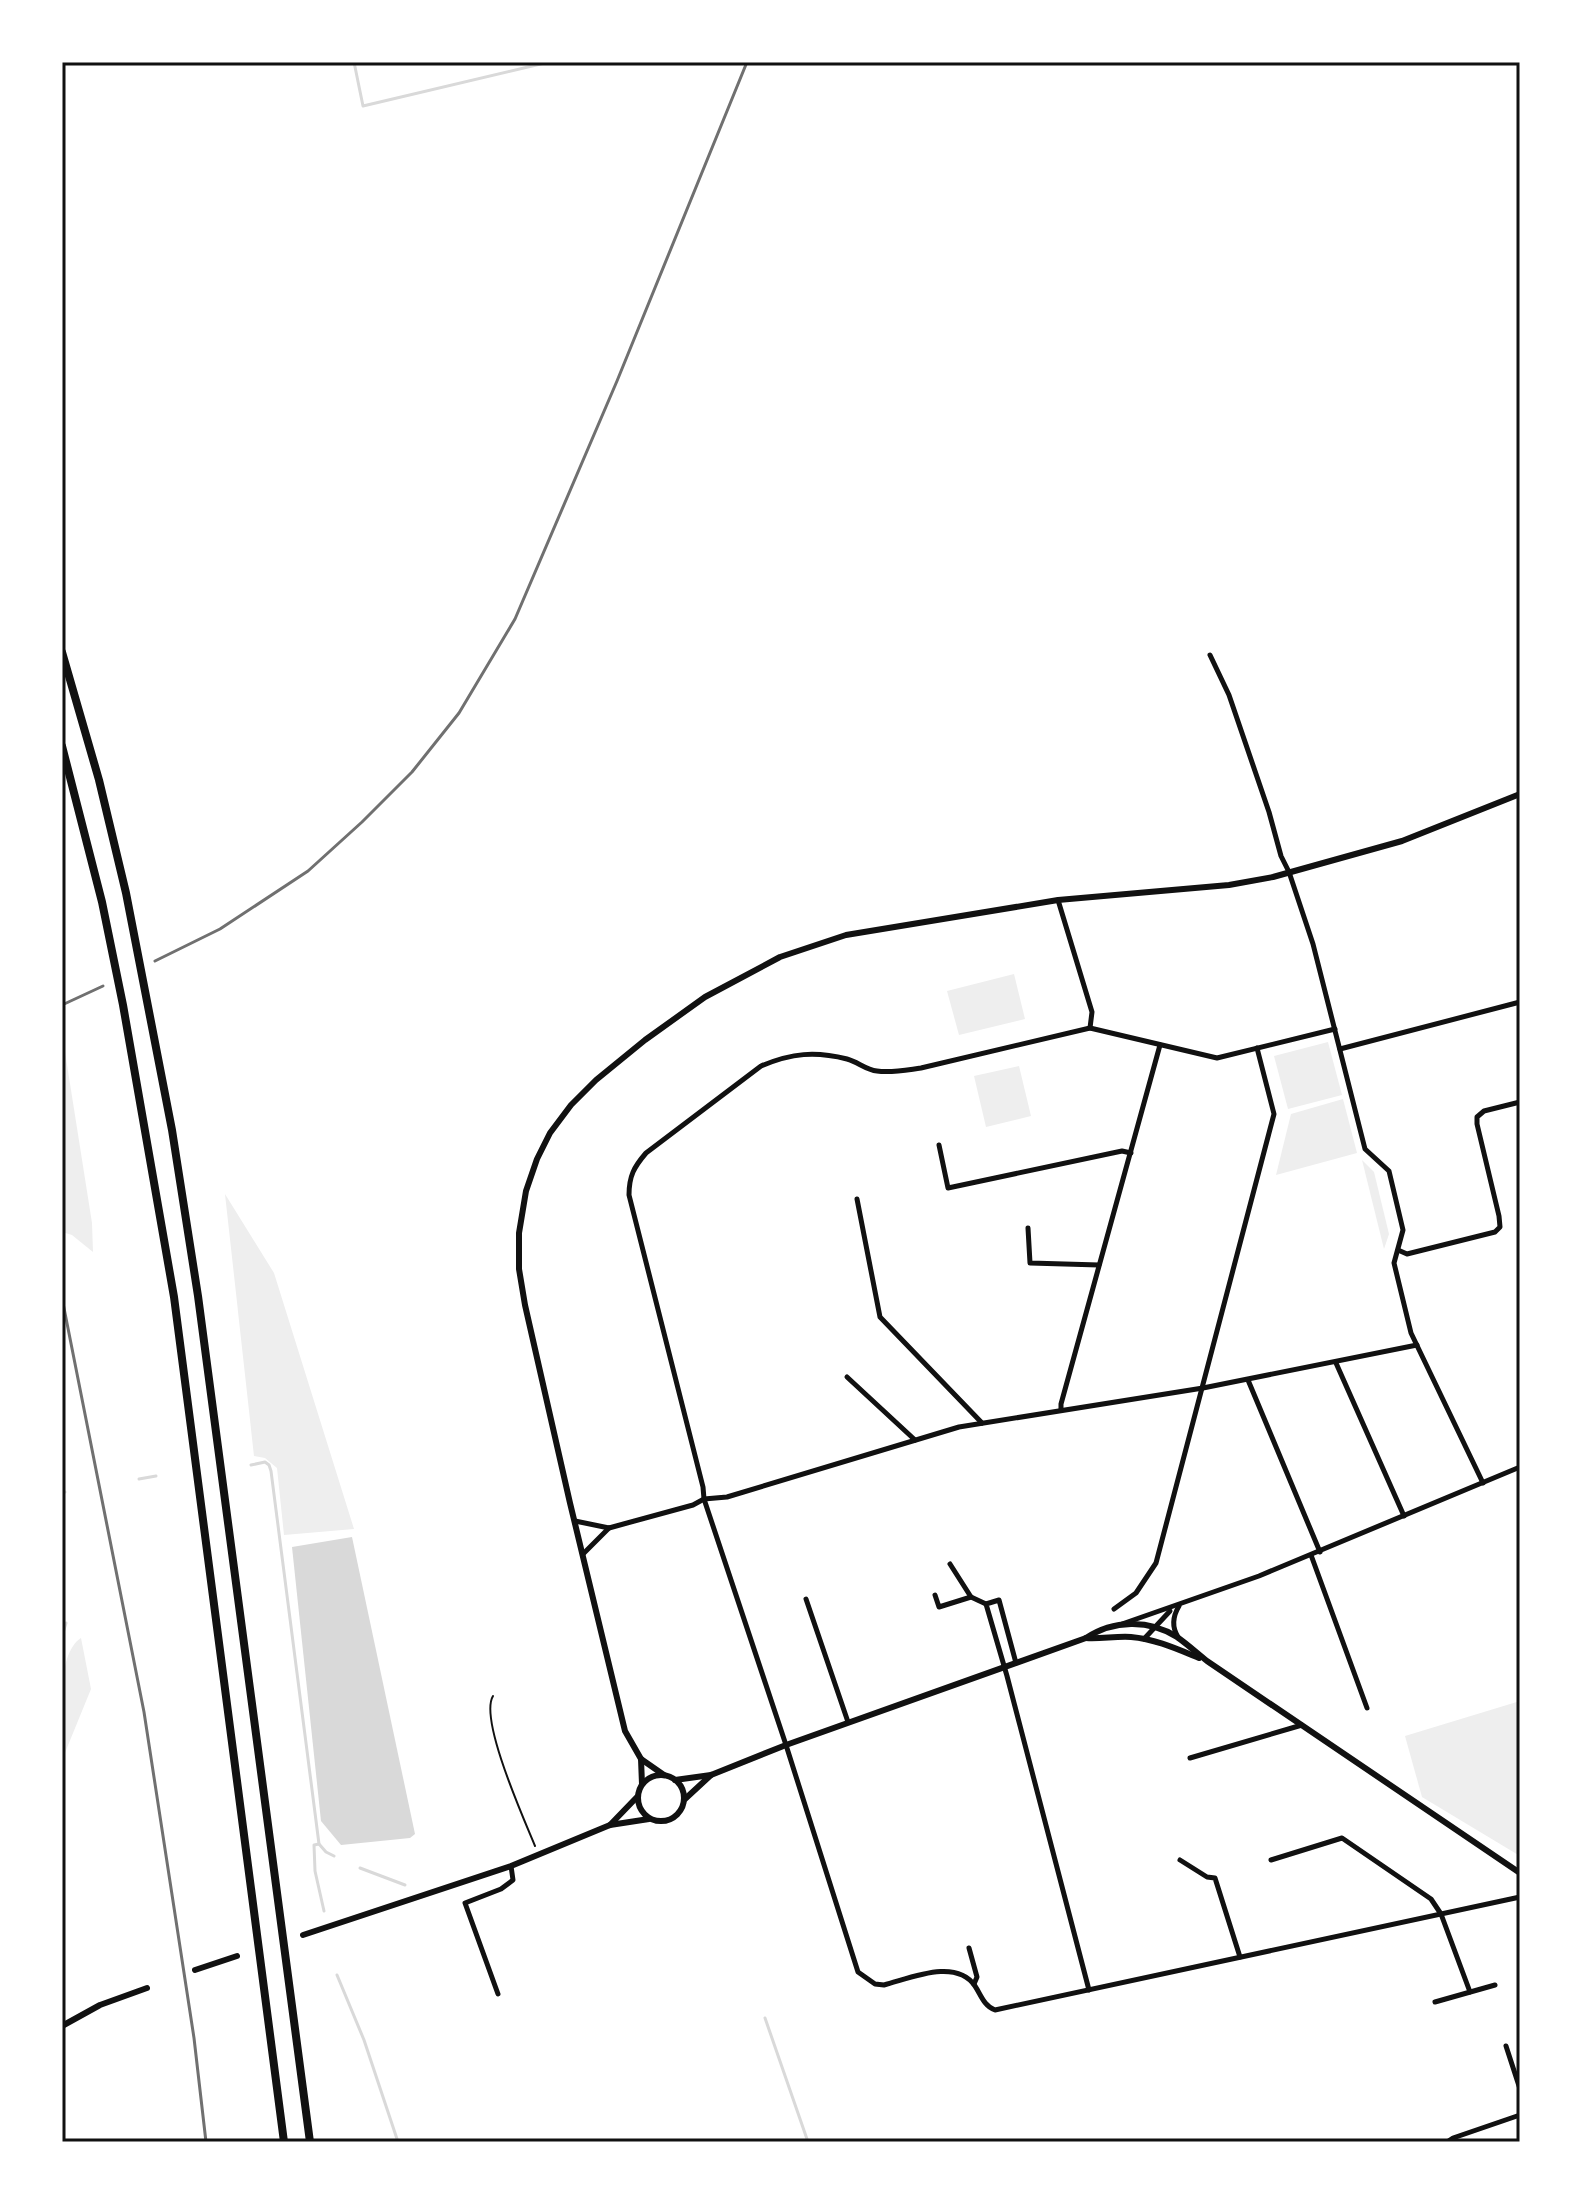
<svg xmlns="http://www.w3.org/2000/svg" width="1582" height="2204" font-family="'DejaVu Sans',sans-serif">
	<style>
		.green { fill: #eee }
		.water { fill: #d9d9d9 }
		.lines { fill: none; stroke-linecap: round; stroke-linejoin: round }
		.stream { stroke: #d9d9d9; stroke-width: 3 }
		.path { stroke: #111; stroke-width: 2 }
		.minor { stroke: #111; stroke-width: 5 }
		.tertiary { stroke: #111; stroke-width: 6 }
		.secondary { stroke: #111; stroke-width: 6 }
		.motorway { stroke: #111; stroke-width: 8 }
		.rail { stroke: #707070; stroke-width: 3 }
		.neatline { fill: none; stroke: #111; stroke-width: 3 }
	</style>
	<rect width="100%" height="100%" fill="#fff"/>
	<g class="green">
		<path d="M1014,974L1025,1019L959,1035L947,991Z"/>
		<path d="M62,1033L92,1223L93,1252L72,1235L62,1232Z"/>
		<path d="M1328,1042L1342,1095L1288,1109L1274,1056Z"/>
		<path d="M1019,1066L1031,1116L986,1127L974,1076Z"/>
		<path d="M1343,1099L1357,1153L1276,1175L1291,1114Z"/>
		<path d="M1362,1160L1374,1172L1389,1234L1384,1249Z"/>
		<path d="M225,1194L274,1273L354,1529L284,1535L277,1468L265,1458L254,1456Z"/>
		<path d="M81,1638L91,1689L62,1760C62,1731 54,1655 81,1638Z"/>
		<path d="M1520,1701V1856L1422,1797L1405,1736Z"/>
	</g>
	<path class="water" d="M352,1537L415,1834L410,1838L341,1845L321,1821L292,1547Z"/>
	<g class="lines">
		<g class="stream">
			<path d="M354,62L363,106L549,62"/>
			<path d="M251,1465L265,1462L269,1465L271,1471L319,1844L326,1852L334,1856"/>
			<path d="M139,1479L156,1476"/>
			<path d="M62,1493L65,1492"/>
			<path d="M62,1636L66,1623"/>
			<path d="M319,1844L314,1845L315,1871L324,1911"/>
			<path d="M360,1868L405,1885"/>
			<path d="M337,1975L364,2040L398,2142"/>
			<path d="M765,2018L808,2142"/>
		</g>
		<path class="path" d="M493,1696C479,1719 524,1819 535,1846"/>
		<g class="minor">
			<path d="M1210,655L1229,695L1269,812L1281,856L1289,872L1313,944L1365,1149L1389,1171L1403,1230L1394,1263L1411,1333L1483,1483"/>
			<path d="M1058,900L1092,1012L1090,1028"/>
			<path d="M1335,1029L1217,1058L1090,1028L921,1068C906,1070 892,1073 877,1071C866,1070 858,1062 847,1059C815,1051 792,1053 761,1066L646,1153C634,1167 629,1176 629,1195L703,1487L704,1499L786,1745L858,1972L875,1984L884,1985C911,1978 956,1958 975,1986C981,1995 984,2006 995,2010L1520,1897"/>
			<path d="M1340,1049L1520,1002"/>
			<path d="M939,1145L948,1188L1122,1151L1131,1153"/>
			<path d="M857,1199L880,1317L982,1423"/>
			<path d="M1028,1228L1030,1263L1099,1265"/>
			<path d="M1398,1250L1407,1254L1495,1232L1500,1227L1499,1216L1477,1124V1117L1484,1111L1520,1102"/>
			<path d="M1336,1363L1404,1516"/>
			<path d="M847,1377L915,1440"/>
			<path d="M1248,1380L1320,1552"/>
			<path d="M1061,1410V1404L1160,1045"/>
			<path d="M575,1521L609,1528L693,1505L704,1499L727,1497L959,1427L1203,1388L1417,1345"/>
			<path d="M583,1554L609,1528"/>
			<path d="M1311,1555L1367,1708"/>
			<path d="M950,1564L971,1597"/>
			<path d="M935,1595L939,1607L971,1597L986,1604"/>
			<path d="M806,1599L848,1722"/>
			<path d="M1114,1609L1136,1593L1156,1563L1274,1114L1257,1048"/>
			<path d="M1122,1624L1259,1576L1520,1467"/>
			<path d="M1178,1637C1171,1626 1173,1616 1179,1606"/>
			<path d="M1144,1639L1170,1611"/>
			<path d="M1016,1663L999,1600L986,1604L1007,1676L1089,1990"/>
			<path d="M1190,1758L1302,1725"/>
			<path d="M1180,1860L1207,1877L1215,1878L1240,1957"/>
			<path d="M1271,1860L1342,1838L1431,1899L1441,1914L1470,1992"/>
			<path d="M969,1948L977,1977L974,1984"/>
			<path d="M498,1994L465,1903L501,1889L513,1880L511,1866"/>
			<path d="M1435,2002L1495,1985"/>
			<path d="M1506,2046L1520,2089"/>
			<path d="M1447,2142L1453,2138L1520,2115"/>
		</g>
		<g class="tertiary">
			<path d="M641,1759L642,1784"/>
			<path d="M664,1775L641,1759L625,1731L570,1503L525,1305L519,1269V1233L526,1191L537,1159L550,1133L571,1105L596,1080L645,1040L705,997L780,957L846,935L1058,900L1229,885L1273,877L1402,841L1520,794"/>
		</g>
		<g class="secondary">
			<path d="M1086,1638C1101,1639 1116,1636 1131,1637C1155,1639 1177,1649 1199,1658"/>
			<circle cx="661" cy="1798" r="23"/>
			<path d="M675,1780L711,1775L786,1745L1086,1638C1113,1620 1149,1619 1177,1637C1187,1644 1197,1653 1207,1661L1520,1873"/>
			<path d="M685,1799L711,1775"/>
			<path d="M610,1825L637,1797"/>
			<path d="M303,1935L511,1866L610,1825L649,1819"/>
			<path d="M195,1970L237,1956"/>
			<path d="M62,2026L100,2005L147,1988"/>
		</g>
		<g class="motorway">
			<path d="M62,652L99,780L126,893L172,1130L198,1296L310,2142"/>
			<path d="M62,746L102,902L123,1005L174,1297L284,2142"/>
		</g>
		<g class="rail">
			<path d="M155,961L220,929L308,871L362,822L412,772L459,713L515,619L617,381L747,62"/>
			<path d="M62,1005L103,986"/>
			<path d="M62,1298L144,1712L194,2038L206,2142"/>
		</g>
	</g>
	<rect width="1582" height="2204" fill="none" stroke="#ffffff" stroke-width="128"/>
	<rect x="64" y="64" width="1454" height="2076" class="neatline"/>
</svg>
